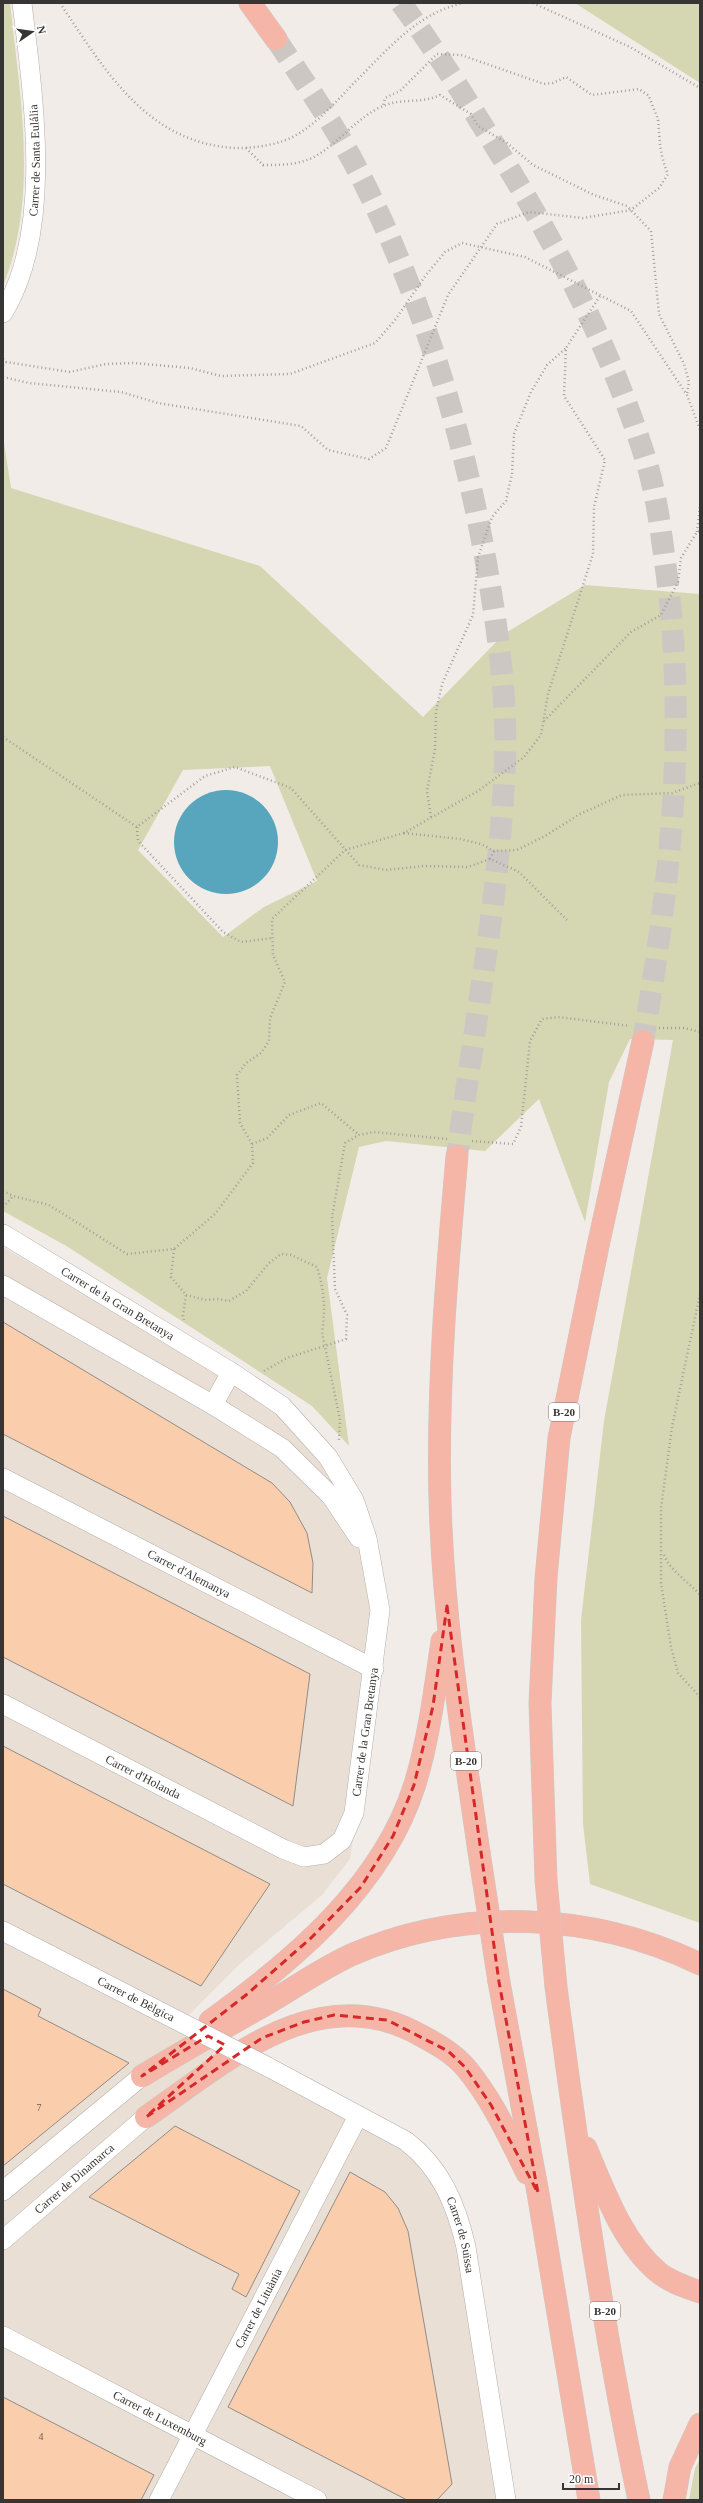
<svg xmlns="http://www.w3.org/2000/svg" width="703" height="2503" font-family="'Times New Roman',serif">
	<style>
		.built { fill: #eadfd5 }
		.green { fill: #d4d7b1; fill-rule: evenodd }
		.water { fill: #58a6bd }
		.building { fill: #facead; stroke: #918c87 }
		.lines { fill: none; stroke-linecap: round; stroke-linejoin: round }
		.highway-tunnel { stroke: #cdc7c4; stroke-width: 22; stroke-dasharray: 22 11; stroke-linecap: butt }
		.minor-casing { stroke: #b4aeaa; stroke-width: 20 }
		.highway-casing { stroke: #cbcaca; stroke-width: 23 }
		.path { stroke: #a39f9c; stroke-width: 2.5; stroke-dasharray: 1 3; stroke-linecap: butt }
		.minor { stroke: #fff; stroke-width: 19 }
		.highway { stroke: #f6b6a7; stroke-width: 22 }
		.minor-bridge-casing { stroke: #b4aeaa; stroke-width: 20; stroke-linecap: butt }
		.highway-bridge-casing { stroke: #cbcaca; stroke-width: 23; stroke-linecap: butt }
		.minor-bridge { stroke: #fff; stroke-width: 19 }
		.highway-bridge { stroke: #f6b6a7; stroke-width: 22 }
		.marked { fill: none; stroke: #d62828; stroke-width: 3; stroke-dasharray: 8 5; stroke-linejoin: round }
		.labels { text-anchor: middle; stroke-width: 3; stroke-linejoin: round; paint-order: stroke }
		.number-label { font-size: 10px; fill: #685b52 }
		.shield { fill: #fff; stroke: #737270; stroke-width: 1 }
		.shield-label { font-size: 11px; font-weight: bold; fill: #373533 }
		.street-label { font-size: 12px; fill: #373533; stroke: #fff }
	</style>
	<rect width="100%" height="100%" fill="#f2ece8"/>
	<path class="built" d="M3,1247L266,1402L336,1481L355,1518L380,1659L350,1859L322,1895L240,1964L183,2021L424,2160L454,2205L510,2500H3Z"/>
	<g class="green">
		<path d="M3,3H10C20,97 39,196 3,286Z"/>
		<path d="M575,3H700V83Z"/>
		<path d="M3,436L11,488L260,566L423,717L504,634L585,585L700,594V1923L590,1884L583,1824L581,1620L604,1421L673,1040L630,1039L609,1082L585,1222L539,1099L485,1151L386,1141L359,1147L327,1278L349,1446L312,1406L68,1247L3,1211ZM270,766L317,881L264,907L223,937L138,850L183,770Z"/>
		<path d="M700,2459V2500H689L695,2468Z"/>
	</g>
	<circle class="water" cx="226" cy="842" r="52"/>
	<g class="building">
		<path d="M3,1322L272,1483L290,1502L307,1533L313,1563L312,1593L3,1434Z"/>
		<path d="M3,1516L310,1674L293,1806L3,1657Z"/>
		<path d="M3,1746L270,1884L201,1986L3,1884Z"/>
		<path d="M3,1989L41,2009L38,2016L129,2063L3,2166Z"/>
		<path d="M175,2126L300,2191L246,2297L232,2289L239,2274L89,2197Z"/>
		<path d="M350,2172L385,2192L398,2208L408,2231L452,2484L437,2500H407L228,2407Z"/>
		<path d="M3,2397L154,2475L141,2500H3Z"/>
	</g>
	<g class="lines">
		<g class="highway-tunnel">
			<path d="M401,3C432,45 460,89 487,133C553,238 612,348 648,467C658,503 662,540 667,577C687,737 670,883 643,1041"/>
			<path d="M276,39C303,80 331,120 354,163C422,294 465,435 489,580C499,639 507,701 505,761C500,894 474,1025 457,1156"/>
		</g>
		<defs>
			<g id="minor">
				<path id="s1" d="M3,313C54,230 33,96 22,3"/>
				<path id="s2" d="M3,1234L231,1372L282,1406L328,1457L354,1500L367,1538L380,1610L354,1813L342,1840L324,1854L304,1857L283,1849L3,1704"/>
				<path d="M3,1285L213,1405L282,1448L331,1496L359,1538"/>
				<path d="M213,1405L231,1372"/>
				<path id="s3" d="M3,1478L374,1669"/>
				<path d="M3,1931L151,2007"/>
				<path id="s4" d="M268,2067L406,2141C441,2168 456,2204 466,2247L506,2500"/>
				<path d="M3,2191L142,2076"/>
				<path id="s5" d="M3,2240L146,2117"/>
				<path id="s6" d="M3,2336L317,2500"/>
				<path id="s7" d="M159,2500L358,2116"/>
			</g>
			<g id="highway">
				<path d="M250,3L276,39"/>
				<path d="M457,1156C447,1271 437,1385 440,1500C443,1618 462,1735 479,1852"/>
				<path d="M546,1880L540,1703L546,1578L559,1438L598,1246L643,1041"/>
				<path d="M499,1982L538,2193L589,2500"/>
				<path d="M556,1987C579,2159 603,2331 639,2500"/>
				<path d="M210,2021C294,1960 383,1886 415,1784C429,1738 435,1689 442,1641"/>
				<path d="M142,2076C183,2051 224,2028 265,2005C294,1988 321,1969 351,1955C462,1906 592,1912 700,1964"/>
				<path d="M146,2117C226,2062 318,1977 420,2035C437,2044 453,2053 466,2068C492,2099 509,2137 527,2173"/>
				<path d="M586,2148C604,2190 622,2242 658,2272C670,2282 686,2287 700,2292"/>
				<path d="M674,2500L680,2467L700,2424"/>
			</g>
		</defs>
		<use href="#minor" class="minor-casing"/>
		<use href="#highway" class="highway-casing"/>
		<g class="path">
			<path d="M60,3C104,69 147,144 236,148C256,148 280,145 298,134C321,120 339,98 358,79C389,48 419,12 464,3"/>
			<path d="M533,3L630,47L700,88"/>
			<path d="M246,148L263,165C281,165 298,165 314,157C338,144 357,117 383,106C401,98 422,104 440,95L471,114L478,126L507,143L533,165L594,195L627,206L651,231L659,314L684,364L689,382L687,394"/>
			<path d="M3,359L6,362L70,372L106,364L133,363L190,368L221,376L290,374L375,343L395,320L426,275L445,252L462,243L525,257L631,311L687,395L700,430"/>
			<path d="M3,365L6,362"/>
			<path d="M3,377L29,383L121,392L158,403L301,426L328,450L369,459L386,448L448,295L497,224L529,212L583,218L631,210L659,188L668,174C659,153 660,141 658,119C657,116 651,103 649,96L639,89L592,95L566,77L553,83L544,84L461,55L437,54L400,91L385,98L383,106"/>
			<path d="M697,532L700,506"/>
			<path d="M544,721L631,632L661,615L678,582L681,558L697,532L700,531"/>
			<path d="M3,737L137,827L205,776L235,767L291,788L359,865L386,870L424,866L468,867L490,859L519,872L568,921"/>
			<path d="M431,817L427,791L435,749L436,712L442,684L473,615L478,557L492,517L506,501L512,474L514,434L531,392L547,365L566,348"/>
			<path d="M137,827L138,841L223,932L241,942L273,938"/>
			<path d="M404,833L460,839L481,844L494,851L517,850L545,836L580,814L622,795L672,793L700,783"/>
			<path d="M490,859L494,851"/>
			<path d="M659,1028H685L700,1032"/>
			<path d="M472,1141L513,1144L521,1127L530,1041L542,1019L558,1017L630,1026"/>
			<path d="M252,1144L267,1138L289,1115L321,1103L359,1135"/>
			<path d="M3,1191L13,1196"/>
			<path d="M3,1207L13,1196L49,1205L127,1254L174,1249L215,1214L253,1163L252,1144L240,1123L237,1075L246,1063L261,1053L269,1041L270,1018L285,982L273,955L272,919L345,850L404,833L478,791L524,757L541,735L548,694L593,554L594,507L605,460L564,396L566,348L600,296"/>
			<path d="M174,1249L171,1277L186,1295L183,1316L184,1321"/>
			<path d="M700,1294L672,1427L661,1508V1583L671,1647L678,1673L700,1697"/>
			<path d="M186,1295L205,1300L219,1299L229,1301L246,1291L269,1263L281,1254L291,1255L317,1267C324,1290 326,1308 322,1332L340,1420L339,1440"/>
			<path d="M264,1371L287,1358L346,1339L347,1315L335,1289L332,1217L345,1143L359,1135L373,1132L447,1139"/>
			<path d="M664,1555C671,1572 688,1581 700,1595"/>
		</g>
		<use href="#minor" class="minor"/>
		<use href="#highway" class="highway"/>
		<defs>
			<path id="minor-bridge" d="M151,2007L268,2067"/>
			<g id="highway-bridge">
				<path d="M479,1852L499,1982"/>
				<path d="M546,1880L556,1987"/>
			</g>
		</defs>
		<use href="#minor-bridge" class="minor-bridge-casing"/>
		<use href="#highway-bridge" class="highway-bridge-casing"/>
		<use href="#minor-bridge" class="minor-bridge"/>
		<use href="#highway-bridge" class="highway-bridge"/>
	</g>
	<path class="marked" d="M447,1606L499,1982L538,2193L491,2105L465,2067L448,2051L387,2020L334,2015L304,2022L262,2038L146,2117L225,2045L208,2036L142,2076L246,1995L311,1938L361,1887L393,1836L414,1785L433,1706Z"/>
	<g class="labels">
		<g class="number-label">
			<text x="39" y="2111">7</text>
			<text x="41" y="2440">4</text>
		</g>
		<g class="shield">
			<rect x="549" y="1403" width="30" height="18" rx="3"/>
			<rect x="451" y="1752" width="30" height="18" rx="3"/>
			<rect x="590" y="2302" width="30" height="18" rx="3"/>
		</g>
		<g class="shield-label">
			<text x="564" y="1416">B-20</text>
			<text x="466" y="1765">B-20</text>
			<text x="605" y="2315">B-20</text>
		</g>
		<g class="street-label">
			<text dy="4" stroke="none"><textPath href="#s1" startOffset="158">Carrer de Santa Eulália</textPath></text>
			<text dy="4" stroke="none"><textPath href="#s2" startOffset="134">Carrer de la Gran Bretanya</textPath></text>
			<text dy="4" stroke="none"><textPath href="#s3" startOffset="209">Carrer d'Alemanya</textPath></text>
			<text transform="translate(365 1732) rotate(-82)" y="4">Carrer de la Gran Bretanya</text>
			<text transform="translate(143 1777) rotate(27)" y="4">Carrer d'Holanda</text>
			<text transform="translate(136 1999) rotate(27)" y="4">Carrer de Bèlgica</text>
			<text dy="4" stroke="none"><textPath href="#s5" startOffset="94">Carrer de Dinamarca</textPath></text>
			<text dy="4" stroke="none"><textPath href="#s4" startOffset="268">Carrer de Suïssa</textPath></text>
			<text dy="4" stroke="none"><textPath href="#s7" startOffset="216">Carrer de Lituània</textPath></text>
			<text dy="4" stroke="none"><textPath href="#s6" startOffset="177">Carrer de Luxemburg</textPath></text>
		</g>
	</g>
	<rect width="703" height="2503" fill="none" stroke="#373533" stroke-width="8"/>
	<g transform="translate(32 32) rotate(77)" stroke="#ffffff" stroke-width="3" paint-order="stroke">
	<path d="M0-3L7 15L0 10L-7 15Z" fill="#373533"/>
	<text y="-6" font-size="11" font-weight="bold" text-anchor="middle" fill="#373533">N</text>
	</g>
	<path d="M563 2483v6h56v-6" fill="none" stroke="#373533" stroke-width="2"/>
	<text x="569" y="2483" font-size="12" fill="#373533" stroke="#ffffff" stroke-width="3" paint-order="stroke">20 m</text>
</svg>
